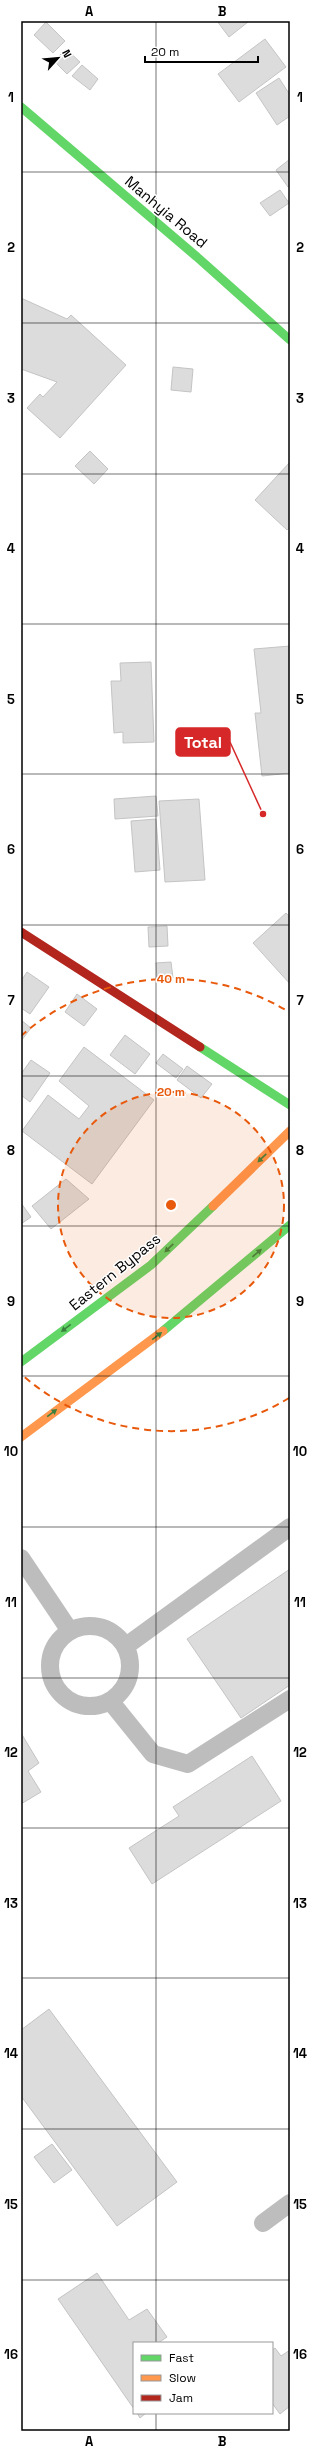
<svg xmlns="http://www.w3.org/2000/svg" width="311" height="2452" font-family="'Space Grotesk',sans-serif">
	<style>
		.building { fill: #dcdcdc; stroke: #c4c4c4 }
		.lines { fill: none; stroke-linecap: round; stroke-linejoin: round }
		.lane { stroke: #bdbdbd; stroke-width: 18 }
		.fast { stroke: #63d668; stroke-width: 9 }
		.slow { stroke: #ff974d; stroke-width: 9 }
		.jam { stroke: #b3261e; stroke-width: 9 }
		.oneway { fill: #3b803e }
		.grid { fill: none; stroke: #000; stroke-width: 1; stroke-opacity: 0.55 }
		.ring { fill: none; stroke: #e8590c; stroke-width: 2; stroke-dasharray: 7 5 }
		.labels { text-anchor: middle; stroke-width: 3; stroke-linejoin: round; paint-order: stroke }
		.street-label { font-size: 15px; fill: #000; stroke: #fff }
		.centre { fill: #e8590c; stroke: #fff; stroke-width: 2 }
		.ring-label { font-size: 12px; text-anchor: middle; font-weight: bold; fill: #e8590c; stroke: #fff; stroke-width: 3; stroke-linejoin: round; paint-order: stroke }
		.leader { fill: none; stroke: #d62828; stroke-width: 1.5 }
		.callout-dot { fill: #d62828; stroke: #fff; stroke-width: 1.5 }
		.callout { fill: #d62828; stroke: #d62828; stroke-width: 1.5 }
		.callout-label { font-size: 16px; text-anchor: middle; font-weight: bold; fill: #fff }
		.neatline { fill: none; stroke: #000; stroke-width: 1.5 }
		.grid-label { font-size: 13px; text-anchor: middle; font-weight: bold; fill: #000 }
	</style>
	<rect width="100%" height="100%" fill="#fff"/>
	<g class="building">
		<path d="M217,21H247L248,22L229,37Z"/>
		<path d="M46,22L65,41L53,53L34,35Z"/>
		<path d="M265,39L286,67L239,102L218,74Z"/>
		<path d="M66,49L80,62L67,74L54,61Z"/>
		<path d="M82,65L98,79L90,90L72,76Z"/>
		<path d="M279,78L290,95V116L277,125L256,93Z"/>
		<path d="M290,159V186L288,187L276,170Z"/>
		<path d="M280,190L289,203L270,216L260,203Z"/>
		<path d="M21,298L67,319L71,315L126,365L60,438L27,408L40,394L43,397L57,382L21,369Z"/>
		<path d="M173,367L193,369L191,392L171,390Z"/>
		<path d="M90,451L108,469L94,484L75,466Z"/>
		<path d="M290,462V527L287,530L255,500Z"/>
		<path d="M290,646V773L262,776L255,713H261L254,649Z"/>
		<path d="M151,662L154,742L123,743V732L114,733L111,681H121L120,663Z"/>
		<path d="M156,796L158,816L115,819L114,799Z"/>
		<path d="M199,799L205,880L165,882L159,801Z"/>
		<path d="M156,819L160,870L135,872L131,821Z"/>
		<path d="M286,913L290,917V984L253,943Z"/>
		<path d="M167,926L168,946L149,947L148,927Z"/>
		<path d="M171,962L173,978L157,980L156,963Z"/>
		<path d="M27,972L49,987L30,1014L21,1008V981Z"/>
		<path d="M77,994L97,1009L84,1026L65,1012Z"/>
		<path d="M21,1020L31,1028L21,1041Z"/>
		<path d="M125,1035L150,1054L135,1074L110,1055Z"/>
		<path d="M84,1047L154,1100L92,1184L22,1131L48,1095L79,1119L89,1106L59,1081Z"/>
		<path d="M163,1054L183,1069L176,1078L156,1063Z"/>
		<path d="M31,1060L50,1073L30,1102L21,1095V1074Z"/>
		<path d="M187,1066L212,1084L201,1098L177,1080Z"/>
		<path d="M66,1179L89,1199L51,1229L32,1206Z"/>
		<path d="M21,1203L31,1217L21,1224Z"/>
		<path d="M290,1569V1685L241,1718L187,1639Z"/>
		<path d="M21,1733L39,1763L28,1771L41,1792L21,1804Z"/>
		<path d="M252,1756L281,1801L152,1884L129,1848L179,1816L173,1807Z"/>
		<path d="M49,2009L177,2182L117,2226L21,2096V2030Z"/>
		<path d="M52,2144L72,2170L54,2183L34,2157Z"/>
		<path d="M97,2273L129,2320L147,2309L167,2337L158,2343H134V2409L58,2299Z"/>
		<path d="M275,2348L281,2356L290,2350V2406L280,2414L272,2403V2350Z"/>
		<path d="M137,2413H146L140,2418Z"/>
	</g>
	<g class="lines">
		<g class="lane">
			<path d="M21,1558L70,1631"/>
			<circle cx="90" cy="1666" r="40"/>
			<path d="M126,1646L290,1527"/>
			<path d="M111,1702L153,1754L188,1764L290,1699"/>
			<path d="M263,2223L290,2203"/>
		</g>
		<g class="fast">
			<path d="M21,107L197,257L290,340"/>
			<path d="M200,1047L290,1105"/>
			<path d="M163,1331L290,1225"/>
			<path d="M21,1362L151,1265L213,1206"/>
		</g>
		<g class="slow">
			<path d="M213,1206L290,1131"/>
			<path d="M21,1437L163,1331"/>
		</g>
		<path class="jam" d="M21,932L200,1047"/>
	</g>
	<defs><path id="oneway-solid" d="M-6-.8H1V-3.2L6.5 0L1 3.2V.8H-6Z"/></defs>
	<g class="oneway">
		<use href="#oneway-solid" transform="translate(262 1158) rotate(136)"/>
		<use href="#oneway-solid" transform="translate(169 1248) rotate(136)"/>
		<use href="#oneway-solid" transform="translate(257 1253) rotate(-40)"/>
		<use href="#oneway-solid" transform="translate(66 1328) rotate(143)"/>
		<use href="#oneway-solid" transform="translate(157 1336) rotate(-37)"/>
		<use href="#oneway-solid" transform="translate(52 1413) rotate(-37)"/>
	</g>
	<path class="grid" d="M156,21V2343M21,172H290M21,323H290M21,474H290M21,624H290M21,774H290M21,925H290M21,1076H290M21,1226H290M21,1376H290M21,1527H290M21,1678H290M21,1828H290M21,1978H290M21,2129H290M21,2280H290M156,2413V2431"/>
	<circle cx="171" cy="1205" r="113" fill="#e8590c" fill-opacity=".12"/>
	<g class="ring">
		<circle cx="171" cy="1205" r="113"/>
		<path d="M289 1398A226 226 0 0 1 21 1374M21 1036A226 226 0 0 1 289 1012"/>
	</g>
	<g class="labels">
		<g class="street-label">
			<text transform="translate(166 212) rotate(40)" y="5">Manhyia Road</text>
			<text transform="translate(115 1272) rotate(-39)" y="5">Eastern Bypass</text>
		</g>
	</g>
	<circle cx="171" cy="1205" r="6" class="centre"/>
	<g class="ring-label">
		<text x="171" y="983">40 m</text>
		<text x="171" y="1096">20 m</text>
	</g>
	<path class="leader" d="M263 814L230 742"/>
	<circle class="callout-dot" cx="263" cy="814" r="4"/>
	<rect class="callout" x="176" y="728" width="54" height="28" rx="4"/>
	<g class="callout-label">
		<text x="203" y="748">Total</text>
	</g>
	<rect width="311" height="2452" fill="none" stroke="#ffffff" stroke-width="44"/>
	<rect x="133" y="2342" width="140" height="72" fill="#ffffff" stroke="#999999"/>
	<rect x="141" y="2355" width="20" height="6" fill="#63d668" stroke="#999999"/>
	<text x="169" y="2362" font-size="12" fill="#000000">Fast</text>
	<rect x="141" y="2375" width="20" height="6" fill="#ff974d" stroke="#999999"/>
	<text x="169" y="2382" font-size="12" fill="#000000">Slow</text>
	<rect x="141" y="2395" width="20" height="6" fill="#b3261e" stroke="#999999"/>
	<text x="169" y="2402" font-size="12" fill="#000000">Jam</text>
	<g transform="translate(58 58) rotate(63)" stroke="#ffffff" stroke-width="3" paint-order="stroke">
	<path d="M0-3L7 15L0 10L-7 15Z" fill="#000000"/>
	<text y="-6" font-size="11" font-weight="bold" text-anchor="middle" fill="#000000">N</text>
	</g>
	<path d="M145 56v6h113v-6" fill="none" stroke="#000000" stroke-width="2"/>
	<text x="151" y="56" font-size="12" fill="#000000" stroke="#ffffff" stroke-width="3" paint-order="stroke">20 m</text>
	<rect x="22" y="22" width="267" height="2408" class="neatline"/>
	<g class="grid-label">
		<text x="89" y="16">A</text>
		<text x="222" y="16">B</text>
		<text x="11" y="102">1</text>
		<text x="300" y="102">1</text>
		<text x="11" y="252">2</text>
		<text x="300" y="252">2</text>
		<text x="11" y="403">3</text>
		<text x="300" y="403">3</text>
		<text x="11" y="553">4</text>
		<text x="300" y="553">4</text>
		<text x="11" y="704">5</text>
		<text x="300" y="704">5</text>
		<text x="11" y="854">6</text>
		<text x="300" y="854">6</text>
		<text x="11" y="1005">7</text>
		<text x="300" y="1005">7</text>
		<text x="11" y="1155">8</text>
		<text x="300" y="1155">8</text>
		<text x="11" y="1306">9</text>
		<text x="300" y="1306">9</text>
		<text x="11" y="1456">10</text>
		<text x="300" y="1456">10</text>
		<text x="11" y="1607">11</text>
		<text x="300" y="1607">11</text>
		<text x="11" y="1757">12</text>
		<text x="300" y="1757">12</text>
		<text x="11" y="1908">13</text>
		<text x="300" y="1908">13</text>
		<text x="11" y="2058">14</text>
		<text x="300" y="2058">14</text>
		<text x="11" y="2209">15</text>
		<text x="300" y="2209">15</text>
		<text x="11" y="2359">16</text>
		<text x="300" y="2359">16</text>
		<text x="89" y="2446">A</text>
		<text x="222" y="2446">B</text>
	</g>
</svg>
